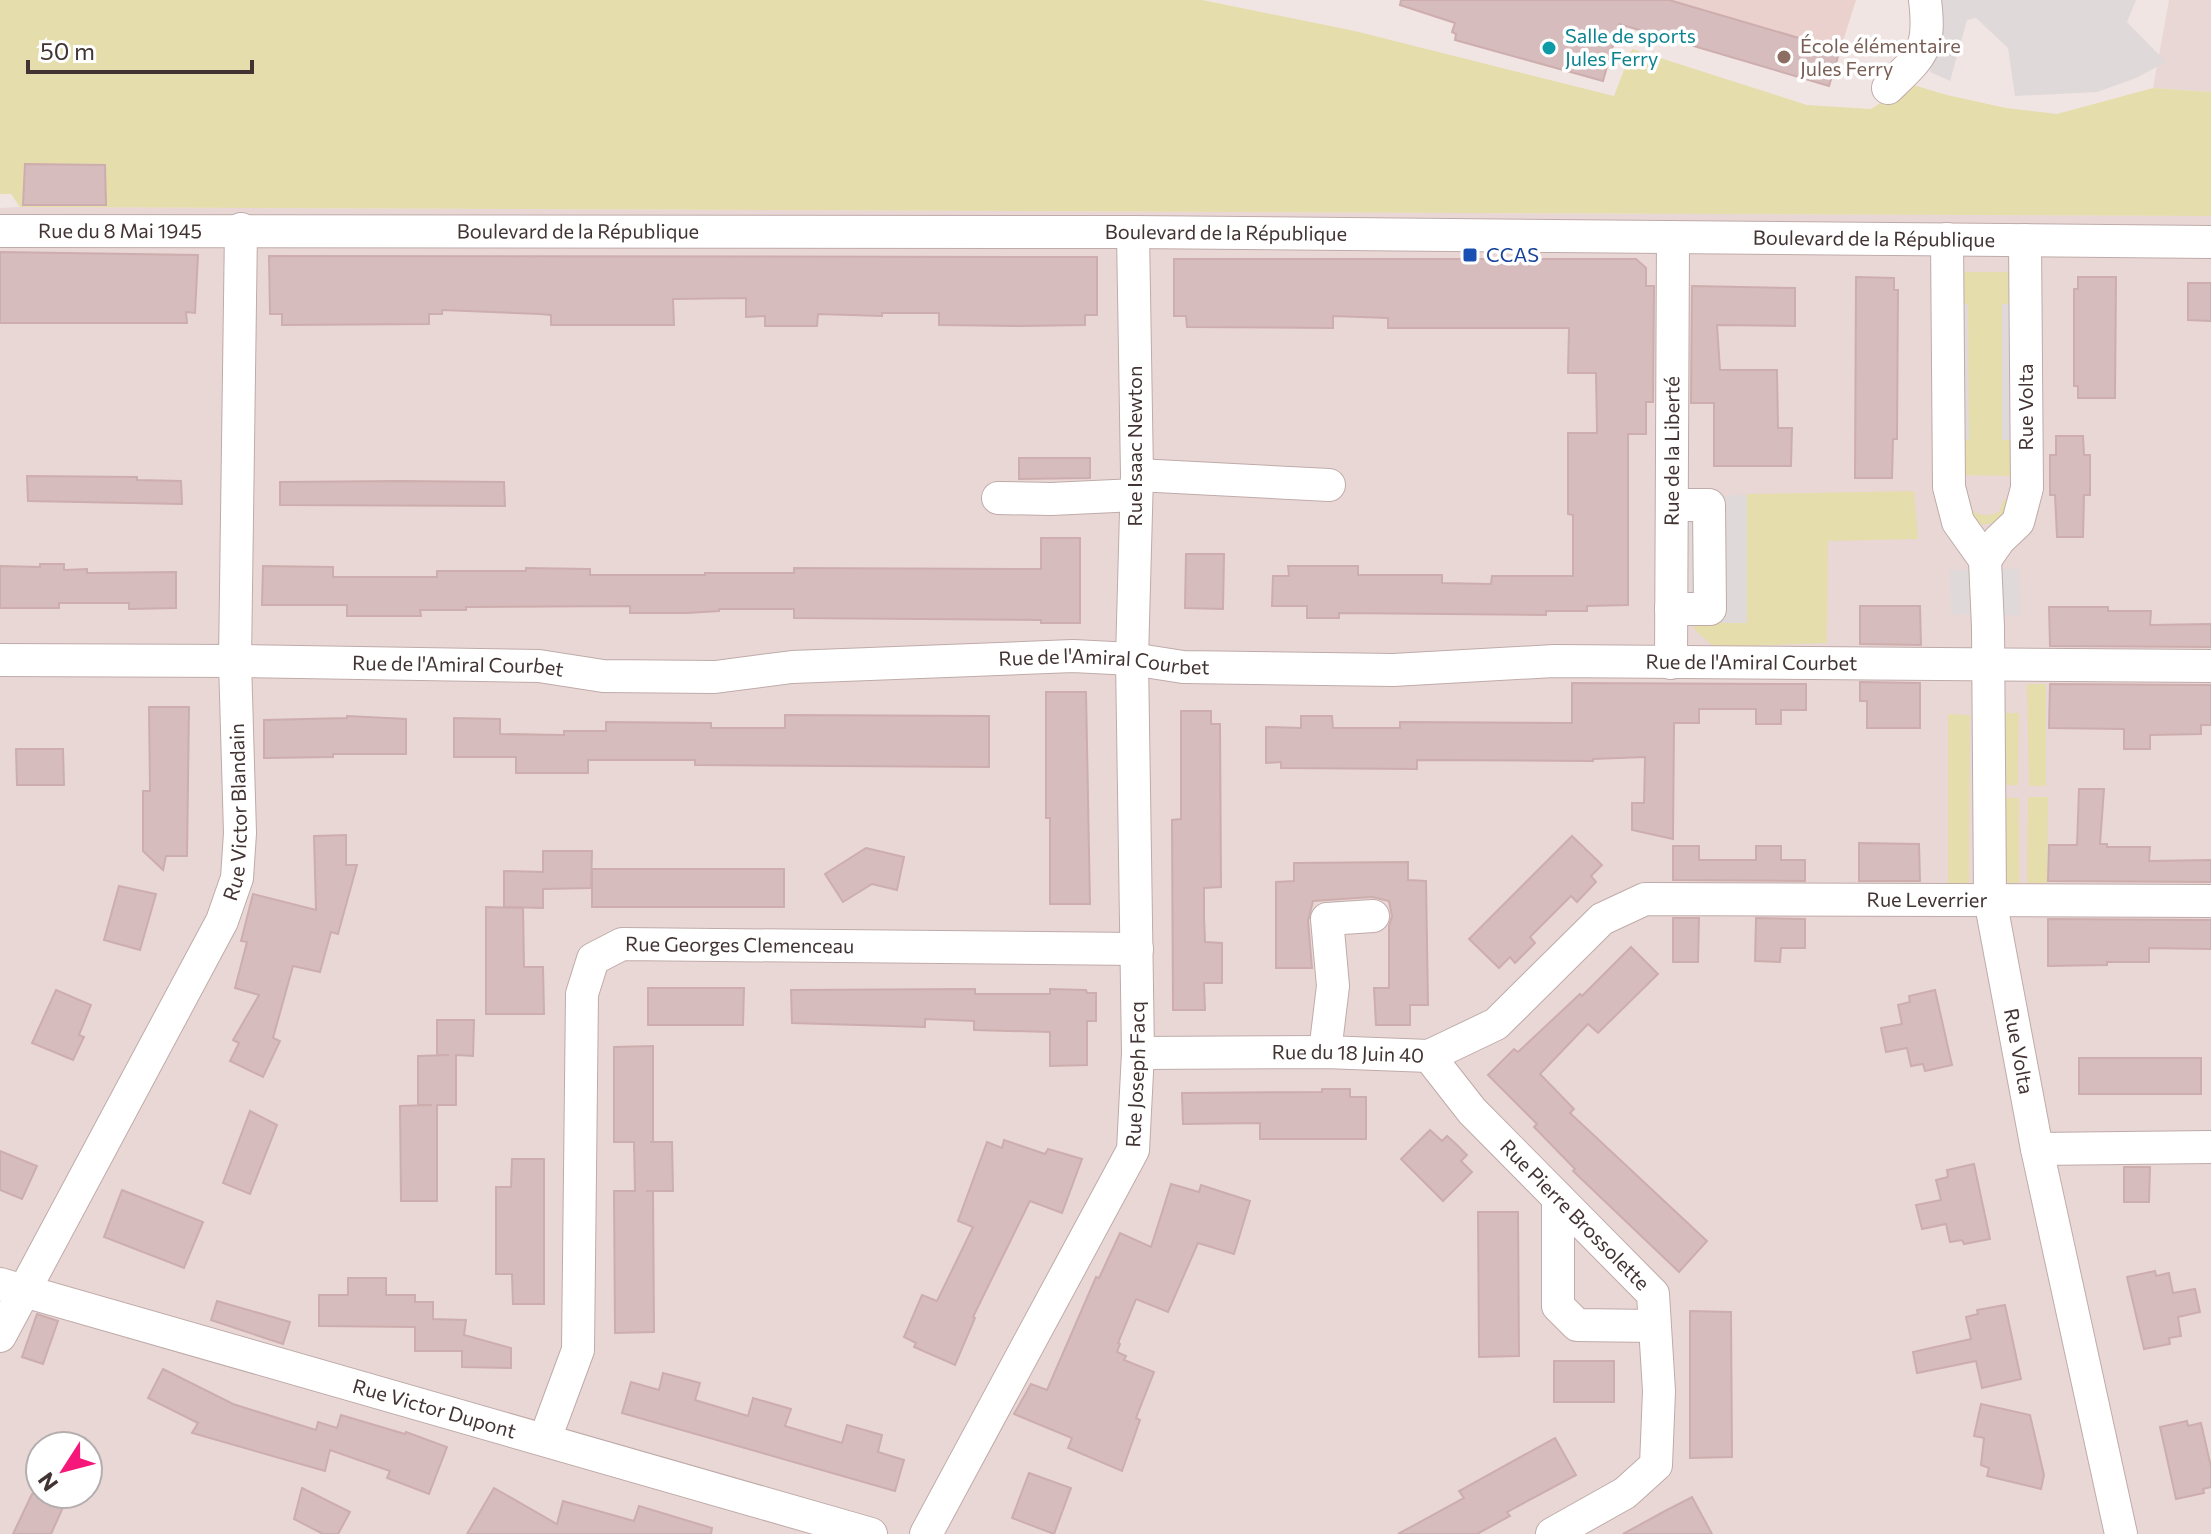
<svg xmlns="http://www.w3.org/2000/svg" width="2211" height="1534" font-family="Commissioner,sans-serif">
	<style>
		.residential { fill: #e9d7d6; fill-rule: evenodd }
		.education { fill: #ead1cd }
		.green { fill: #e5ddac }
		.parking { fill: #dfd9d9 }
		.building { fill: #d6bcbc; stroke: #cdadad; stroke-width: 2 }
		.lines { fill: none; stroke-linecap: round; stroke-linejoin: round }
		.minor-casing { stroke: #bfaba9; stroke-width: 34 }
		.minor { stroke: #fff; stroke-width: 32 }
		.culture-dot { fill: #0f9aa8; stroke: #fff; stroke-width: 3 }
		.education-dot { fill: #8d6e63; stroke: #fff; stroke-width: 3 }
		.transit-dot { fill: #1a4fb4; stroke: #fff; stroke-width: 3 }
		.labels { text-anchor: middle; stroke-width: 7; stroke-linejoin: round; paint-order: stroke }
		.culture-label { font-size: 20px; fill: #0d838f; stroke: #fff; text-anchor: start }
		.education-label { font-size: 20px; fill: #785e54; stroke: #fff; text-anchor: start }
		.street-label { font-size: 20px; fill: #433434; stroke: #fff }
		.transit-label { font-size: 20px; fill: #164399; stroke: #fff; text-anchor: start }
	</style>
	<rect width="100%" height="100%" fill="#f1e5e3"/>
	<g class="residential">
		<path d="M2169,0H2211V92L2153,88Z"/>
		<path d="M20,207L2211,216V1534H0V208ZM40,1446H88V1494H40Z"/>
	</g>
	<path class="education" d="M1639,0H1856L1829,86L1631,27Z"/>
	<g class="green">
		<path d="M0,0H1202L1355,31L1614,96L1632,49L1807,105L1871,109L1910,84L1947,95L2006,108L2057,114L2153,88L2211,92V216L20,207L11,194H0Z"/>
		<path d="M1962,272H2008L2011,276V304H2002V440H2011V476L1959,475Z"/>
		<path d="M1914,491L1918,539L1828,541L1827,643L1714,647L1697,632L1690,622L1747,623V494Z"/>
		<path d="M2004,499H2011L2010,509L1998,523L1978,525L1968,521V505C1977,517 1986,517 1999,512Z"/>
		<path d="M2027,684H2046V786H2029Z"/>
		<path d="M1997,713H2019L2018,785H1998Z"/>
		<path d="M1948,714L1970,715L1969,884H1948Z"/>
		<path d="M2028,797H2048L2047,883H2027Z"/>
		<path d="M1997,798H2019V883L2010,884L2002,876Z"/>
	</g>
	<g class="parking">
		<path d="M1942,0H2136L2127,22L2166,62L2136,78L2097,92L2015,96L2008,48L1976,18L1967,20L1950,81L1930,72Z"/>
		<path d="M1960,304H1968L1969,440H1960Z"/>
		<rect x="2002" y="304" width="9" height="136"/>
		<path d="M1747,494V623L1690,622L1689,499Z"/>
		<path d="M1998,569H2019L2020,615H1999Z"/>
		<path d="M1950,570H1970L1971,614L1951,615Z"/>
	</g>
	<g class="building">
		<path d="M1401,0H1669L1840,50L1829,86L1619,24L1603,81L1455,40L1456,34L1452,32L1455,23L1400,5Z"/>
		<path d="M25,164L105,165L106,205H23Z"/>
		<path d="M0,252L198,255L195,313L186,312L187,323H0Z"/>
		<path d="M269,256L1097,257V315H1085V325L1021,326L939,325V313H882V316L818,314L817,326H765V316L746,317V298L673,299L674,325H551V315L540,314L442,310V314H429V324L282,325V314H270Z"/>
		<path d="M1174,259H1636L1646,268V286H1654L1653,402H1646V434H1628V605L1587,606V611H1546V615L1339,613V618H1307V606H1272L1273,576H1289L1288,566H1358V575H1442V583L1491,584L1492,576H1573V515L1568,514V433H1597L1596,373H1568L1569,328H1388V318L1333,316V328L1187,327L1186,316H1174Z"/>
		<path d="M1856,277L1894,278V290H1898L1897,439H1893L1892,478H1855Z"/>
		<path d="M2078,277H2116L2115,398H2078V386H2074V289H2078Z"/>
		<path d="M2188,283H2211V321L2188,320Z"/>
		<path d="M1692,286L1795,288V326L1717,325L1720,370H1777L1778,428H1792L1791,466H1714V403H1691Z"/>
		<path d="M2056,436H2083L2084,455H2090V495H2084L2083,537H2057L2055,495H2050V455H2056Z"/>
		<path d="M1019,458H1090V478L1019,479Z"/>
		<path d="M27,476L137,477V480L181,481L182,504L28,501Z"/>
		<path d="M400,481L504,482L505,506L280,505V482Z"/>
		<path d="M1041,538H1080V623H1041V620L794,618V609H719V611L687,613H630V606L466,607V610H420L421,616H347V605H262L263,566L333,567V577H437V571H526V568L590,569V575H705V573H794V568L1041,569Z"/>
		<path d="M1186,554H1224L1223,609L1185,608Z"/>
		<path d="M40,564H64V570L87,569V573L176,572V608L129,609V603H59V608H0V566L40,567Z"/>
		<path d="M1860,606H1920L1921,645L1860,644Z"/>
		<path d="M2049,607H2108V611H2151L2150,625L2211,624V647L2050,646Z"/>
		<path d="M1860,682L1920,683V728H1867V701H1860Z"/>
		<path d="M1572,683L1806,684V710H1781V724H1756V709H1699V723H1674L1673,839L1632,830V803H1644L1645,757L1593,759V761L1417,760V769L1281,768V762L1266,763V727L1301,728V716H1332L1333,728H1400V722L1572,723Z"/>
		<path d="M2050,684L2211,685V725H2201V734L2150,735V749H2124V729L2049,728Z"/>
		<path d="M1046,692H1086L1090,904H1050V818H1046Z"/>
		<path d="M149,707H189L187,856H166L163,870L143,851V791H150Z"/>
		<path d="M1181,711H1211V724H1220L1221,887L1204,888V916L1205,942L1222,943V983H1204L1205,1010H1173L1172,820L1181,819Z"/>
		<path d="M785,715L989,716V767L695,765V760H588V773H516V757H454V718L500,719V734L564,735V731H606V722L711,723V728H785Z"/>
		<path d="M347,716L406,719V754H333V757L264,758V720L347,718Z"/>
		<path d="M16,749H63L64,785H17Z"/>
		<path d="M2079,789H2104L2100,844H2107V847H2150L2149,861L2211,860V882L2048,881L2049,845H2077Z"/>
		<path d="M346,835V865H357L338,934L331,932L320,972L293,966L273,1038L280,1041L263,1077L230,1061L239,1043L233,1040L259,995L235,988L247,942L241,941L253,894L316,910L314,836Z"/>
		<path d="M1572,836L1602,865L1591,876L1596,882L1577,902L1571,896L1530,937L1535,943L1515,963L1510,957L1499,968L1469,939Z"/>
		<path d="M1859,843L1919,844L1920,881H1859Z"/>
		<path d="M1673,846H1699V860H1756V846H1781V860H1805V881L1673,880Z"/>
		<path d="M866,848L904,857L897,890L872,884L843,902L825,874Z"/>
		<path d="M543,851H592L591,888L543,889V908L504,907V871L543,872Z"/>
		<path d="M1408,862V880L1426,881L1428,1005H1410V1025H1376L1374,988H1389V926L1392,916L1389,901L1372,897L1313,901L1308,921L1312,968H1276V882L1294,881V863Z"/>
		<rect x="592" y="869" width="192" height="38"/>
		<path d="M119,886L156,894L140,950L104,940Z"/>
		<path d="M486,907L523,908L524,967H543L544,1014H486Z"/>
		<path d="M1673,918H1699L1698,962H1673Z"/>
		<path d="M1756,918L1805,919V948H1781L1780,962L1755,961Z"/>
		<path d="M2048,919L2211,920V949L2149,948V962H2107V965L2048,966Z"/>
		<path d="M1631,947L1658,974L1598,1033L1588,1024L1540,1074L1574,1109L1570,1113L1707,1241L1679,1272L1573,1171L1575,1169L1534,1127L1537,1124L1488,1075L1514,1049L1518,1052L1580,994L1582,996Z"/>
		<path d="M648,988H744L743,1025H648Z"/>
		<path d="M975,989V994H1050V989L1086,990L1087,993H1096V1021H1087V1065L1050,1066V1032L974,1030V1021L925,1019V1027L792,1023L791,990Z"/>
		<path d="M56,990L91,1005L79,1035L84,1037L73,1060L32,1043Z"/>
		<path d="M1935,990L1952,1065L1925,1071L1923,1064L1911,1066L1907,1048L1886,1052L1881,1028L1902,1024L1898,1005L1910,1002L1909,996Z"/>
		<path d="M437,1020H474L473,1056L456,1055V1105H437V1201H401L400,1106L432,1105H418V1056L449,1055H437Z"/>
		<path d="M653,1046V1142H650H672L673,1191H646H653L654,1332L615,1333L614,1191H635L634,1142H614V1047Z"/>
		<rect x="2079" y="1058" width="122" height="36"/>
		<path d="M1322,1089H1350V1097H1366V1139H1260V1123L1183,1124L1182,1093L1322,1092Z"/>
		<path d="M250,1111L277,1125L250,1194L223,1183Z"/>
		<path d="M1430,1130L1442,1141L1447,1136L1457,1145L1467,1155L1461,1161L1472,1172L1443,1201L1401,1159Z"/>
		<path d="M1004,1140L1045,1154L1048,1149L1082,1159L1062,1213L1030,1201L973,1317L975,1318L955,1365L914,1347L916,1343L904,1337L922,1295L937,1301L973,1227L958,1221L987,1142L1002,1148Z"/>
		<path d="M0,1151L37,1166L22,1199L0,1190Z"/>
		<path d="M512,1159H544V1304H513L512,1274H496V1187H511Z"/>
		<path d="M1974,1164L1990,1239L1964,1244L1962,1240L1950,1242L1946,1224L1922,1229L1916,1205L1941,1200L1936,1180L1948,1177L1947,1170Z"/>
		<path d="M2124,1167H2150L2149,1202H2124Z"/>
		<path d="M1171,1184L1199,1192L1201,1185L1250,1201L1234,1254L1198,1243L1168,1312L1136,1299L1118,1343L1120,1344L1117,1352L1126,1356L1124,1360L1154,1372L1136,1418L1140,1420L1122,1471L1068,1448L1072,1438L1014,1414L1031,1384L1047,1390L1096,1277L1099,1278L1120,1233L1151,1247Z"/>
		<path d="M122,1190L203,1222L184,1268L104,1237Z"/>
		<path d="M1478,1212H1518L1519,1356L1479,1357Z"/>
		<path d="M2155,1271L2156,1276L2169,1273L2173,1293L2195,1289L2200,1312L2178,1317L2181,1336L2169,1338L2170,1344L2144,1349L2127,1277Z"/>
		<path d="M348,1278H386V1295H415V1302H433V1319L466,1320L464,1335L511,1348V1368L462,1367V1351H415V1327L319,1326V1295H348Z"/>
		<path d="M217,1301L290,1322L283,1344L211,1320Z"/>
		<path d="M2005,1305L2021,1379L1982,1388L1976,1361L1917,1373L1913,1352L1971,1339L1966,1317L1978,1314L1977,1310Z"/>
		<path d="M1690,1311L1731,1312L1732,1457L1690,1458Z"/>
		<path d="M37,1314L58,1321L43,1364L22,1357Z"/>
		<rect x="1554" y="1361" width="60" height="41"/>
		<path d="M163,1369L233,1404L316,1430L318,1422L337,1428L341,1415L405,1434L406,1432L447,1447L429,1494L387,1478L390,1471L330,1450L325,1471L192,1433L198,1423L148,1398Z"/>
		<path d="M663,1373L700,1383L695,1400L748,1416L753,1398L791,1409L785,1426L842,1443L847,1425L882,1435L878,1452L904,1460L895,1491L622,1413L631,1382L659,1390Z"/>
		<path d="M1981,1404L2030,1415L2044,1475L2041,1489L1987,1476L1989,1468L1981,1465L1984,1438L1974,1436Z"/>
		<path d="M2187,1421L2188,1426L2201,1423L2211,1467V1487L2203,1489L2204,1493L2176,1499L2160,1427Z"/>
		<path d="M1555,1438L1576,1475L1507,1512L1510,1516L1477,1534H1398L1464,1498L1459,1491Z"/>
		<path d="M1029,1473L1071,1488L1054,1534L1012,1518Z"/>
		<path d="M302,1488L350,1512L338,1534H323L294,1519Z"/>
		<path d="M494,1488L557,1524L563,1501L634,1521L639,1506L712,1528L711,1534H467Z"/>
		<path d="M32,1494H69L51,1534H13Z"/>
		<path d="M1692,1497L1712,1534H1623L1665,1511Z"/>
	</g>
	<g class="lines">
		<defs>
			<g id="minor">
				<path d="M1888,88C1922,55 1931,50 1925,0"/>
				<path id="s1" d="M0,231L1133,232L2211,242"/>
				<path d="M1947,239L1949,487L1958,522L1985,560L1999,540L2018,522L2027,488L2025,240"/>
				<path d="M1137,475L1329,485"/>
				<path d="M998,498L1051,499L1136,495"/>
				<path id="s2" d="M1985,560L1988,627L1990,899L2037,1149L2121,1534"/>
				<path d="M1671,609H1710L1709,505H1672"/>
				<path id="s3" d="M0,660L235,661L539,666L603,676L715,677L792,667L1073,656L1132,659L1183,667L1393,670L1554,661L2211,666"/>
				<path id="s4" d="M1671,663L1673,237"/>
				<path d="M1325,1052L1333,986L1327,919L1373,916"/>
				<path id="s5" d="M1138,1053L1325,1052L1429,1056L1496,1024L1602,919L1645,899L2211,901"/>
				<path id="s6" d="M1429,1056L1472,1111L1653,1294L1659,1391L1656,1465L1625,1493L1552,1534"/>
				<path d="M2037,1149L2211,1147"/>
				<path d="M1558,1198V1306L1577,1325L1654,1326"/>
				<path id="s7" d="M0,1284L871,1534"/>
				<path id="s8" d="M0,1336L222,921L237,878L240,833L235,661L241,229"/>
				<path id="s9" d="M545,1439L578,1350L582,994L593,959L622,944L1137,949"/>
				<path id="s10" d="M926,1534L1133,1150L1138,1053L1132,659L1137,475L1133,232"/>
			</g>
		</defs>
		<use href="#minor" class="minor-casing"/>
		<use href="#minor" class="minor"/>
	</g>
	<circle class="culture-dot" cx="1549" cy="48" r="8"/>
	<circle class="education-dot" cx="1784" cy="57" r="8"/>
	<rect class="transit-dot" x="1462" y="247" width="16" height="16" rx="4"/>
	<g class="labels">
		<g class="culture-label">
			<text x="1565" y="43">Salle de sports<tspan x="1565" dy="23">Jules Ferry</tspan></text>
		</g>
		<g class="education-label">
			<text x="1800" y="53">École élémentaire<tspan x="1800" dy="23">Jules Ferry</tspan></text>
		</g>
		<g class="street-label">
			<text dy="7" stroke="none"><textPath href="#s1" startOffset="120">Rue du 8 Mai 1945</textPath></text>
			<text dy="7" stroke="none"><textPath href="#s1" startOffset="578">Boulevard de la République</textPath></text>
			<text dy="7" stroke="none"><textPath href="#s1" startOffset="1226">Boulevard de la République</textPath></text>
			<text dy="7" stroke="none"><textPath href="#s1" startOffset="1874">Boulevard de la République</textPath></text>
			<text transform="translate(2026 407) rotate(-90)" y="7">Rue Volta</text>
			<text transform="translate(1135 446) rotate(-90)" y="7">Rue Isaac Newton</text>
			<text dy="7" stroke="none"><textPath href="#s4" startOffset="212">Rue de la Liberté</textPath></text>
			<text dy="7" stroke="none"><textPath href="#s3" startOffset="1106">Rue de l'Amiral Courbet</textPath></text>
			<text dy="7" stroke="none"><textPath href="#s3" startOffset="1754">Rue de l'Amiral Courbet</textPath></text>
			<text dy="7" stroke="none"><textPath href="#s3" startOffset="458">Rue de l'Amiral Courbet</textPath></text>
			<text dy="7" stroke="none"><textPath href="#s8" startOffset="582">Rue Victor Blandain</textPath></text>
			<text dy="7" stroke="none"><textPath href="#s5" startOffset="844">Rue Leverrier</textPath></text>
			<text dy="7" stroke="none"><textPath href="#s9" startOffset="638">Rue Georges Clemenceau</textPath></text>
			<text dy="7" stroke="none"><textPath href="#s2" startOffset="494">Rue Volta</textPath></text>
			<text dy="7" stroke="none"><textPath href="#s5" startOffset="210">Rue du 18 Juin 40</textPath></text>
			<text dy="7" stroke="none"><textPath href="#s10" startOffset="512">Rue Joseph Facq</textPath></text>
			<text dy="7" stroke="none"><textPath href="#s6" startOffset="216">Rue Pierre Brossolette</textPath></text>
			<text dy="7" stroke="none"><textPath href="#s7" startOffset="452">Rue Victor Dupont</textPath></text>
		</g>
		<g class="transit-label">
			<text x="1486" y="262">CCAS</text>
		</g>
	</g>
	<g transform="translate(64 1470) rotate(234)"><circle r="38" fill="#ffffff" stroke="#b4aeae" stroke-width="2"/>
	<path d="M0-6L14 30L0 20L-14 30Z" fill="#f51779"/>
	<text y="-12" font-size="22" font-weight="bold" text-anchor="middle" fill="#433434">N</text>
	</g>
	<path d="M28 60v12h224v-12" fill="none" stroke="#433434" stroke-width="4"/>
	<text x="40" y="60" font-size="24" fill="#433434" stroke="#ffffff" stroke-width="6" paint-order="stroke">50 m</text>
</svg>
